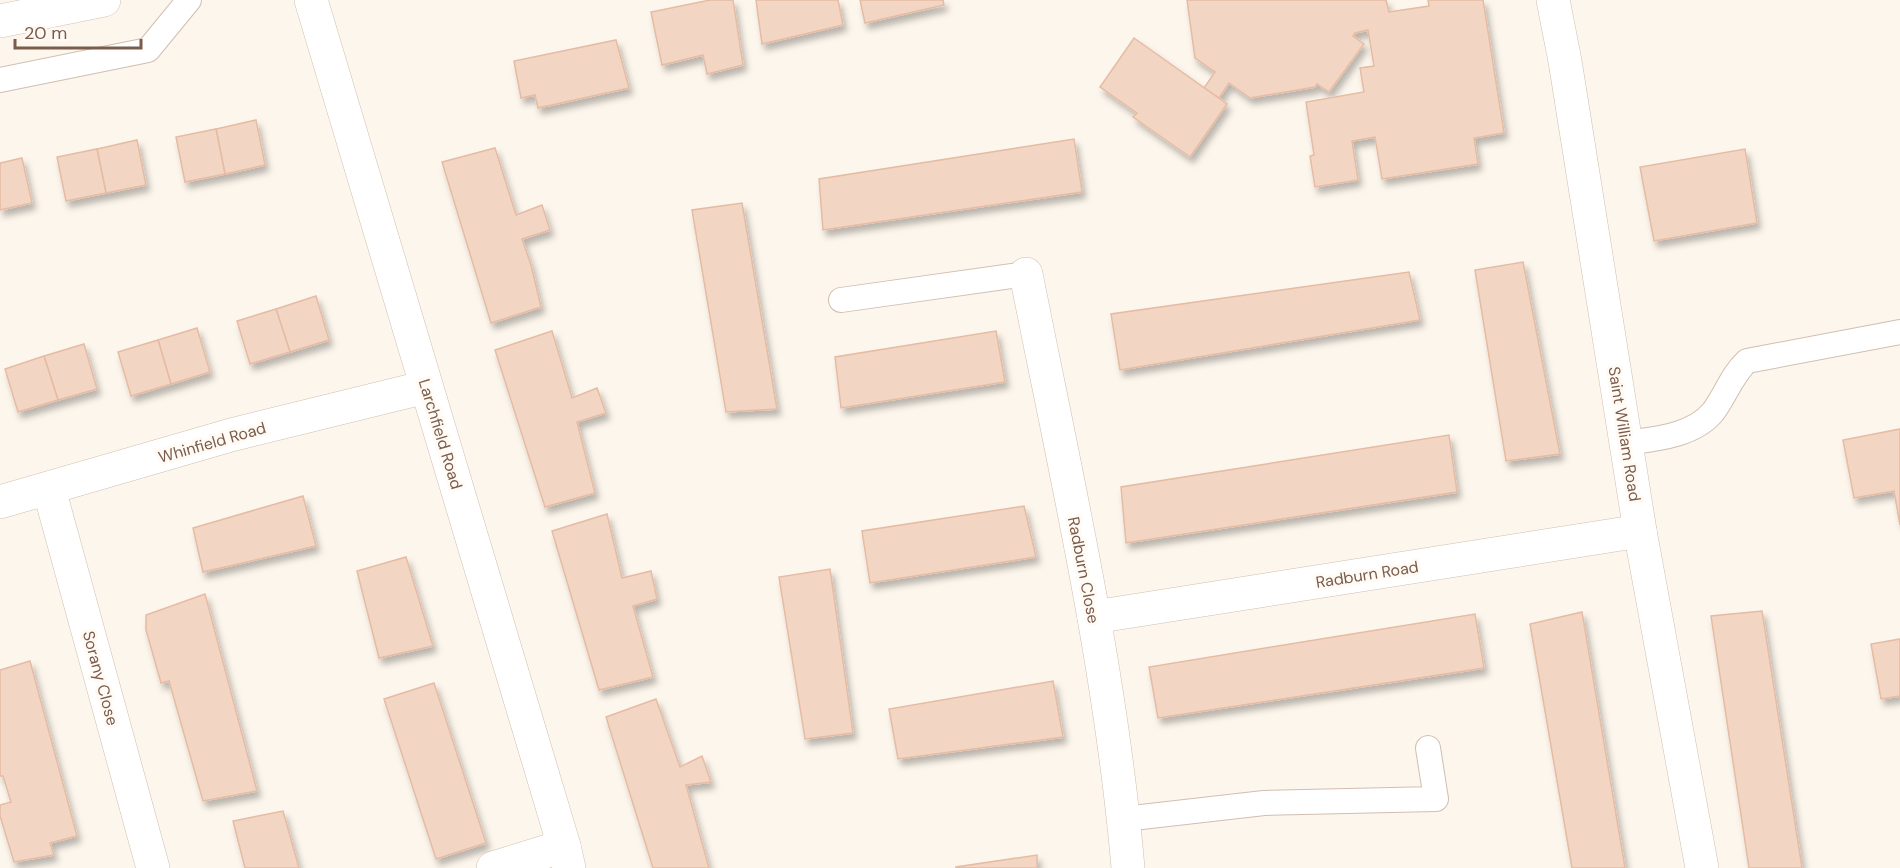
<svg xmlns="http://www.w3.org/2000/svg" width="1900" height="868" font-family="'DM Sans',sans-serif">
	<style>
		.building { fill: #f3d5c3; stroke: #e6bba3; stroke-width: 1.5; filter: url(#shadow) }
		.lines { fill: none; stroke-linecap: round; stroke-linejoin: round }
		.lane-casing { stroke: #d1beb0; stroke-width: 26 }
		.street-casing { stroke: #d1beb0; stroke-width: 34 }
		.secondary-casing { stroke: #d6c0b0; stroke-width: 34 }
		.lane { stroke: #fff; stroke-width: 24 }
		.street { stroke: #fff; stroke-width: 33 }
		.secondary { stroke: #fff; stroke-width: 33 }
		.labels { text-anchor: middle; stroke-width: 6; stroke-linejoin: round; paint-order: stroke }
		.street-label { font-size: 16px; fill: #7a5c4d; stroke: #fffaf3 }
	</style>
	<defs>
		<filter id="shadow"><feDropShadow dx="3.5" dy="6" stdDeviation="3" flood-color="#0004"/></filter>
	</defs>
	<rect width="100%" height="100%" fill="#fdf6ec"/>
	<g class="building">
		<path d="M710,0H733L743,65L707,74L703,55L662,65L651,12Z"/>
		<path d="M756,0H838L843,25L762,44Z"/>
		<path d="M860,0H943L944,5L865,23Z"/>
		<path d="M1187,0H1386L1389,12L1429,6L1428,0H1483L1504,133L1474,138L1478,164L1382,179L1375,137L1352,141L1358,180L1315,187L1310,156L1314,155L1306,102L1364,92L1360,68L1374,66L1368,30L1355,33L1353,36L1364,44L1329,92L1317,84L1315,87L1250,98L1229,83L1219,98L1204,88L1215,72L1195,58Z"/>
		<path d="M1134,38L1227,104L1190,157L1133,117L1137,113L1100,87Z"/>
		<path d="M616,40L629,88L538,108L535,95L521,98L514,61Z"/>
		<path d="M256,120L265,165L225,174L216,129Z"/>
		<path d="M216,129L225,174L185,182L176,137Z"/>
		<path d="M1074,139L1082,192L823,230L819,179Z"/>
		<path d="M137,140L146,185L106,193L97,149Z"/>
		<path d="M495,148L516,215L542,205L550,230L522,239L531,265L541,307L491,323L442,162Z"/>
		<path d="M97,149L106,193L66,201L57,157Z"/>
		<path d="M1745,149L1757,223L1654,241L1640,167Z"/>
		<path d="M22,158L32,203L0,210V163Z"/>
		<path d="M742,203L777,409L726,412L692,210Z"/>
		<path d="M1523,262L1560,454L1506,461L1475,270Z"/>
		<path d="M1409,272L1420,320L1120,370L1111,314Z"/>
		<path d="M316,296L329,340L290,352L276,309Z"/>
		<path d="M276,309L290,352L250,364L237,321Z"/>
		<path d="M197,328L210,372L171,384L158,340Z"/>
		<path d="M552,331L572,398L597,388L606,413L577,422L595,493L545,507L495,350Z"/>
		<path d="M996,331L1005,382L841,408L835,357Z"/>
		<path d="M158,340L171,384L131,396L118,352Z"/>
		<path d="M84,344L97,389L58,400L44,356Z"/>
		<path d="M44,356L58,400L18,412L5,369Z"/>
		<path d="M1900,429V525L1894,491L1854,498L1843,440Z"/>
		<path d="M1449,435L1457,492L1126,543L1121,487Z"/>
		<path d="M303,496L316,546L203,572L193,528Z"/>
		<path d="M1024,506L1036,557L870,583L862,531Z"/>
		<path d="M607,514L622,578L651,571L657,599L633,606L653,677L599,690L552,531Z"/>
		<path d="M406,557L433,646L379,658L357,571Z"/>
		<path d="M830,569L853,733L805,739L779,577Z"/>
		<path d="M205,594L257,791L203,801L169,681L161,683L146,630V615Z"/>
		<path d="M1762,611L1802,868H1749L1711,616Z"/>
		<path d="M1582,612L1625,868H1572L1530,624Z"/>
		<path d="M1475,614L1484,668L1158,718L1149,667Z"/>
		<path d="M1900,639V696L1881,699L1871,644Z"/>
		<path d="M30,661L77,836L50,843L54,855L14,862L0,816V805L11,802L3,776H0V670Z"/>
		<path d="M1053,681L1063,737L898,759L889,709Z"/>
		<path d="M434,683L486,843L436,859L384,699Z"/>
		<path d="M656,699L680,767L702,756L711,782L686,785L709,868H653L606,717Z"/>
		<path d="M283,811L299,868H245L233,821Z"/>
		<path d="M1037,855V868H956V867Z"/>
	</g>
	<g class="lines">
		<defs>
			<g id="lane">
				<path d="M0,80L148,50L189,0"/>
				<path d="M841,300L1026,274"/>
				<path d="M1626,443C1655,439 1693,436 1713,412C1726,395 1731,376 1747,361L1900,332"/>
				<path d="M1124,819L1264,803L1436,799L1428,748"/>
			</g>
			<g id="street">
				<path d="M311,0L564,846L569,868"/>
				<path d="M1553,0L1565,61L1640,531L1702,868"/>
				<path d="M1026,274C1065,471 1111,668 1128,868"/>
				<path d="M49,489L153,868"/>
				<path d="M0,502L231,435L426,387"/>
				<path d="M1094,617L1640,531"/>
				<path d="M493,868L564,846"/>
			</g>
			<path id="secondary" d="M0,21L104,0"/>
		</defs>
		<use href="#lane" class="lane-casing"/>
		<use href="#street" class="street-casing"/>
		<use href="#secondary" class="secondary-casing"/>
		<use href="#lane" class="lane"/>
		<use href="#street" class="street"/>
		<use href="#secondary" class="secondary"/>
	</g>
	<g class="labels">
		<g class="street-label">
			<text transform="translate(441 434) rotate(73)" y="6">Larchfield Road</text>
			<text transform="translate(1625 434) rotate(81)" y="6">Saint William Road</text>
			<text transform="translate(212 442) rotate(-16)" y="6">Whinfield Road</text>
			<text transform="translate(1084 570) rotate(79)" y="6">Radburn Close</text>
			<text transform="translate(1367 574) rotate(-9)" y="6">Radburn Road</text>
			<text transform="translate(101 678) rotate(75)" y="6">Sorany Close</text>
		</g>
	</g>
	<path d="M15 39v9h126v-9" fill="none" stroke="#7a5c4d" stroke-width="3"/>
	<text x="24" y="39" font-size="18" fill="#7a5c4d" stroke="#fffaf3" stroke-width="4.5" paint-order="stroke">20 m</text>
</svg>
